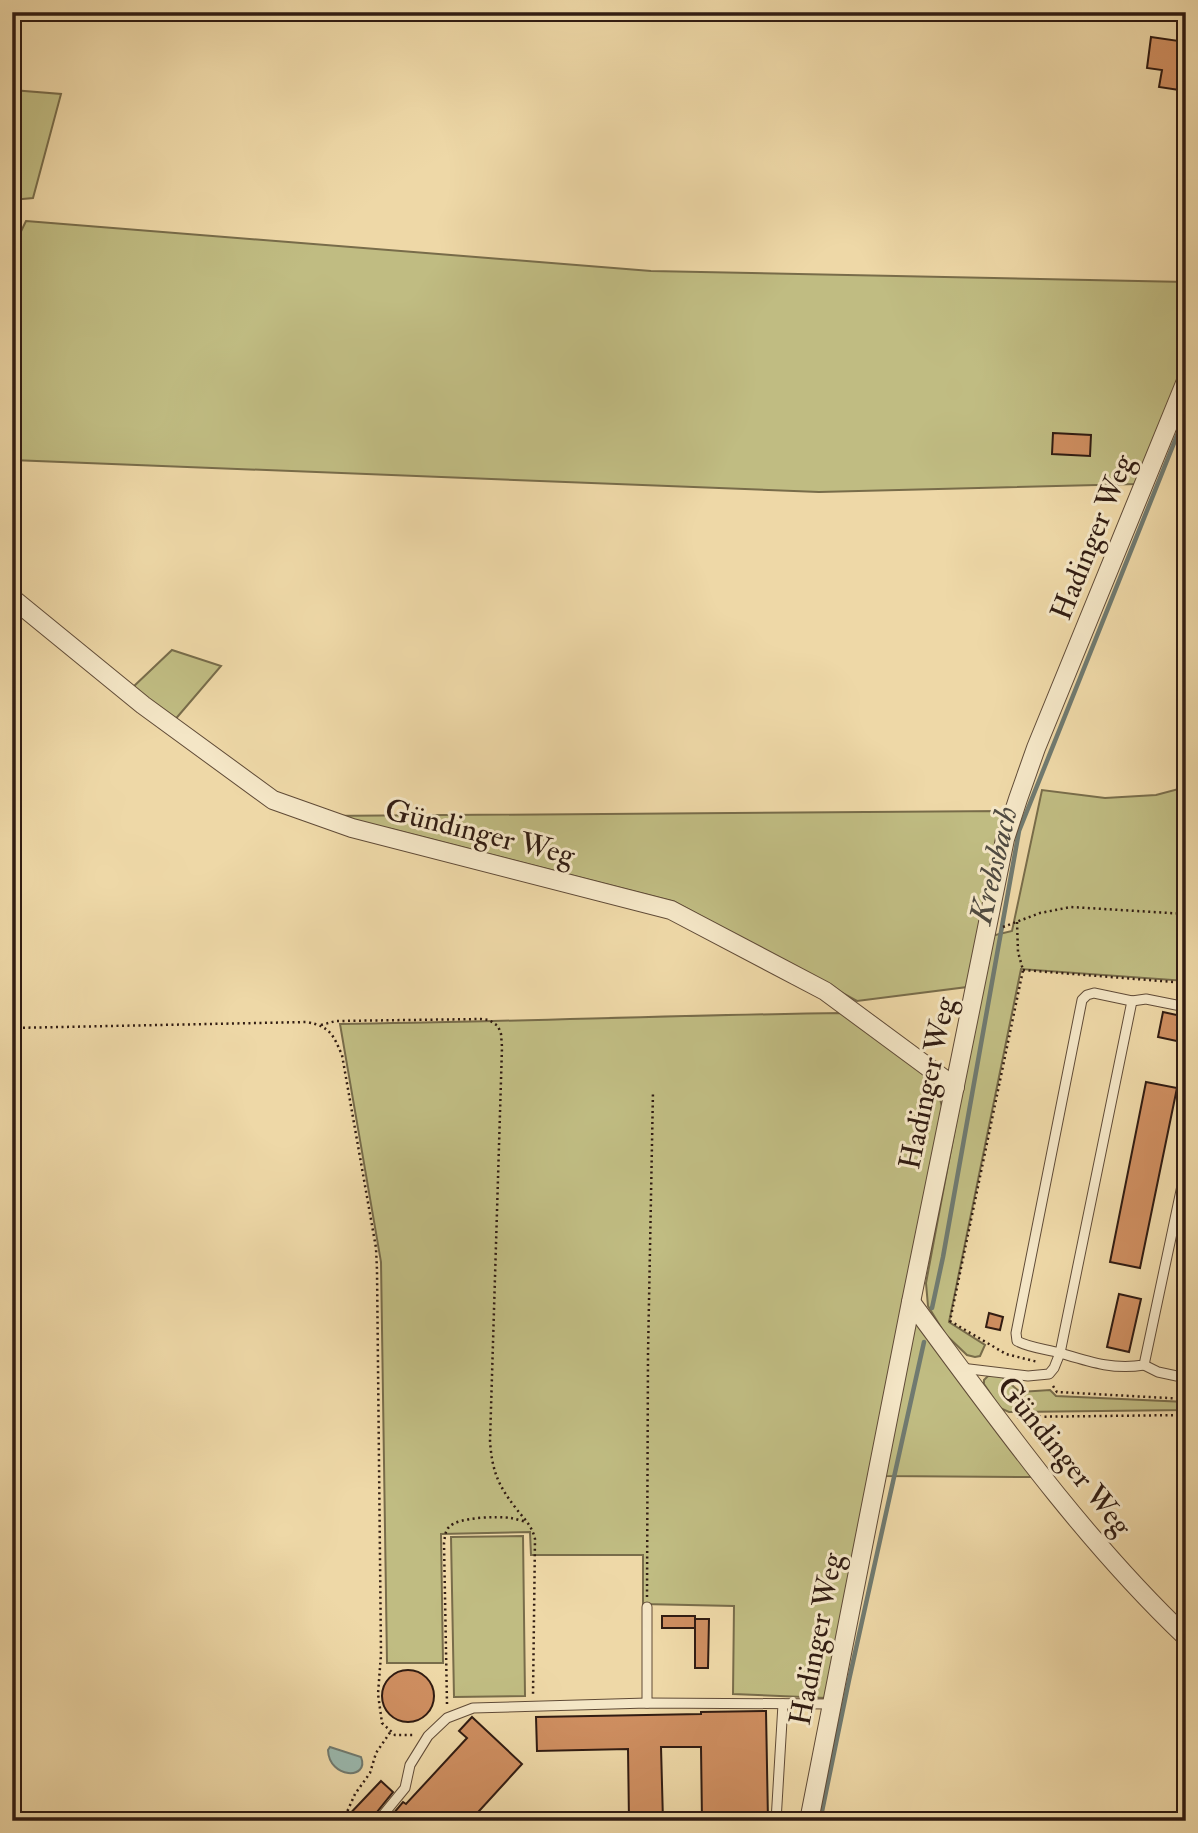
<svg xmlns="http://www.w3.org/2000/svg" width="1198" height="1833" font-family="'IM FELL Double Pica',serif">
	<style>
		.green { fill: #c0bc82; stroke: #786c4a; stroke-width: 2 }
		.water { fill: #9ab9ae; stroke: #707a70; stroke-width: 2 }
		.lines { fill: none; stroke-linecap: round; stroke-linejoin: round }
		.stream { stroke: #707a70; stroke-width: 4.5 }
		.building { fill: #ce8e60; stroke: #311c12; stroke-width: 2 }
		.lane-casing { stroke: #604b37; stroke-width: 11 }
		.street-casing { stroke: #604b37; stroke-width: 20 }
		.path { stroke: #311c12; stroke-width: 2.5; stroke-dasharray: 2 3.5; stroke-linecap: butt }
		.lane { stroke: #f4e6c6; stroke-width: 9 }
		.street { stroke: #f4e6c6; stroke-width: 18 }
		.labels { text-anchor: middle; stroke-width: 6; stroke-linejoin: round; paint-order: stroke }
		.street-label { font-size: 30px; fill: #311c12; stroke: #f4e6c6 }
		.water-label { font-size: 32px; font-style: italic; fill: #504b41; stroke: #f4e6c6 }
	</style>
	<rect width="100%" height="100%" fill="#eed8a7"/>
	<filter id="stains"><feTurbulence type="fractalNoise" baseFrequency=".00286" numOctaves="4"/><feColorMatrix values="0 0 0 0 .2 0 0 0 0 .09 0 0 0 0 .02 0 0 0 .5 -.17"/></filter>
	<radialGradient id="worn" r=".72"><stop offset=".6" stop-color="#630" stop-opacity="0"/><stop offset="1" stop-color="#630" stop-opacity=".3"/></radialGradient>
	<g class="green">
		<path d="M1113,12H1186V19Z"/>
		<path d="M12,90L61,94L33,198L12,200Z"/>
		<path d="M26,221L651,271L1186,282V363L1137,484L819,492L12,460V250Z"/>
		<path d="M172,650L221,666L173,722L132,688Z"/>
		<path d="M1186,787V981L1021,969L949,1322L985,1345L980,1356L975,1357L967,1355L945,1334L928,1306L926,1283L991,936L1012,931L1042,790L1105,798L1156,795Z"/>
		<path d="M1004,811L967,987L857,1001L675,902L391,829L320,816Z"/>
		<path d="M844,1013L935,1078L943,1111L826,1698L733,1694L734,1606L643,1604V1555H531L530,1532L441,1534L443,1663H387L381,1262L340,1024C508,1022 676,1015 844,1013Z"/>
		<path d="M914,1319L1034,1477L883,1476Z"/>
		<path d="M988,1376H1001L1020,1392L1050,1390L1056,1396L1186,1402V1410L1009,1412L1000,1408L984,1384V1380Z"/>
		<path d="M523,1536L525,1696L454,1697L451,1537Z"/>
	</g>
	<path class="water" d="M330,1747L361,1757C370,1780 329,1779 328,1750Z"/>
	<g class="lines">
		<g class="stream">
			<path d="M932,1308L943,1257L1019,831L1186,413"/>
			<path d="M820,1821L849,1680L924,1342"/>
		</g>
	</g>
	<g class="building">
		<path d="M1151,37L1186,42V91L1159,87L1162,70L1147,68Z"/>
		<path d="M1053,433L1091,435L1090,456L1052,454Z"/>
		<path d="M1163,1012L1186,1017V1043L1158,1037Z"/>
		<path d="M1146,1082L1177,1088L1140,1268L1110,1262Z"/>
		<path d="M1119,1294L1141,1299L1129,1352L1107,1347Z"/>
		<path d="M989,1313L1003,1317L1000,1330L986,1327Z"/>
		<rect x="662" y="1616" width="33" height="12"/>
		<path d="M695,1619H709L708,1668H695Z"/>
		<circle cx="408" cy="1696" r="26"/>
		<path d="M766,1711L768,1821H702L701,1747H661L663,1821H629L628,1749L537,1751L536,1717L701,1714V1712Z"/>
		<path d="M472,1717L522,1764L470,1821H387L403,1802L406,1804L467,1738L459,1731Z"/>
		<path d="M381,1781L393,1792L373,1817L371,1821H343Z"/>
	</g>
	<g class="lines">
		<defs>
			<g id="lane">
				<path d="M1186,1007L1146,999L1132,1001L1094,993L1087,995L1082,1000L1016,1333L1017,1341C1030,1348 1046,1349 1060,1353C1090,1362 1113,1370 1144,1365L1186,1167"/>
				<path d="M1144,1365L1158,1372L1186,1378"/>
				<path d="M961,1368L1028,1376L1049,1374L1054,1368L1060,1353L1132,1001"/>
				<path d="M647,1607V1703"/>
				<path d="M378,1821L405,1788L410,1765L428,1736L447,1718L473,1708L647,1703L833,1704"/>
				<path d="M776,1821L783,1704"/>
			</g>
			<g id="street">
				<path d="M12,598L143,705L273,800L352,828L671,910L825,991L955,1087"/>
				<path d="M911,1302C997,1418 1081,1537 1186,1637"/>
				<path d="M809,1821L911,1302L1005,839L1018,799L1036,748L1186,381"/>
			</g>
		</defs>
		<use href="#lane" class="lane-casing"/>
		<use href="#street" class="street-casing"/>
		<g class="path">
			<path d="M1017,922L1018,952L1023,970L950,1321L1006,1354L1038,1362"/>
			<path d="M1003,927L1040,913L1071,907L1186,914"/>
			<path d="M1023,970L1186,983"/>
			<path d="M321,1025L336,1021L481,1019L489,1020L498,1026L501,1034L502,1047L490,1441C492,1469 497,1484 515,1507C523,1518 532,1525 535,1539L533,1695"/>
			<path d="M12,1028L307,1022C331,1027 333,1035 342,1055L376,1248L377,1270L381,1654L378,1694L382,1723L395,1735H414"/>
			<path d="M1053,1386L1057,1392L1186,1399"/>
			<path d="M1017,1417L1186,1415"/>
			<path d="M647,1597L648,1354L653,1091"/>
			<path d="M447,1704L444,1543C445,1537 445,1531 449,1527C458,1517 498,1516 511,1518C516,1519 522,1521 527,1522"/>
			<path d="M343,1821L355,1794L370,1773L376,1753L391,1731"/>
		</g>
		<use href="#lane" class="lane"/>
		<use href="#street" class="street"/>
	</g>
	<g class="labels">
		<g class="street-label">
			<text transform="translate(1092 537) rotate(-68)" y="10">Hadinger Weg</text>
			<text transform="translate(480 832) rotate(14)" y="10">Gündinger Weg</text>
			<text transform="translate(927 1083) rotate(-78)" y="10">Hadinger Weg</text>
			<text transform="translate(1065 1456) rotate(51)" y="10">Gündinger Weg</text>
			<text transform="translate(816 1639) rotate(-79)" y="10">Hadinger Weg</text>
		</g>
		<g class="water-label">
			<text transform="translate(993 865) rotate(-77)" y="11">Krebsbach</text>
		</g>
	</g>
	<rect width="1198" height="1833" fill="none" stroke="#eed8a7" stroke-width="42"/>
	<rect x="14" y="14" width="1170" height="1805" fill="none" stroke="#311c12" stroke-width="3.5"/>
	<rect x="21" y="21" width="1156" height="1791" fill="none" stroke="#311c12" stroke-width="2"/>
	<rect width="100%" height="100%" filter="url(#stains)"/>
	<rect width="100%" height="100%" fill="url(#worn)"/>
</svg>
